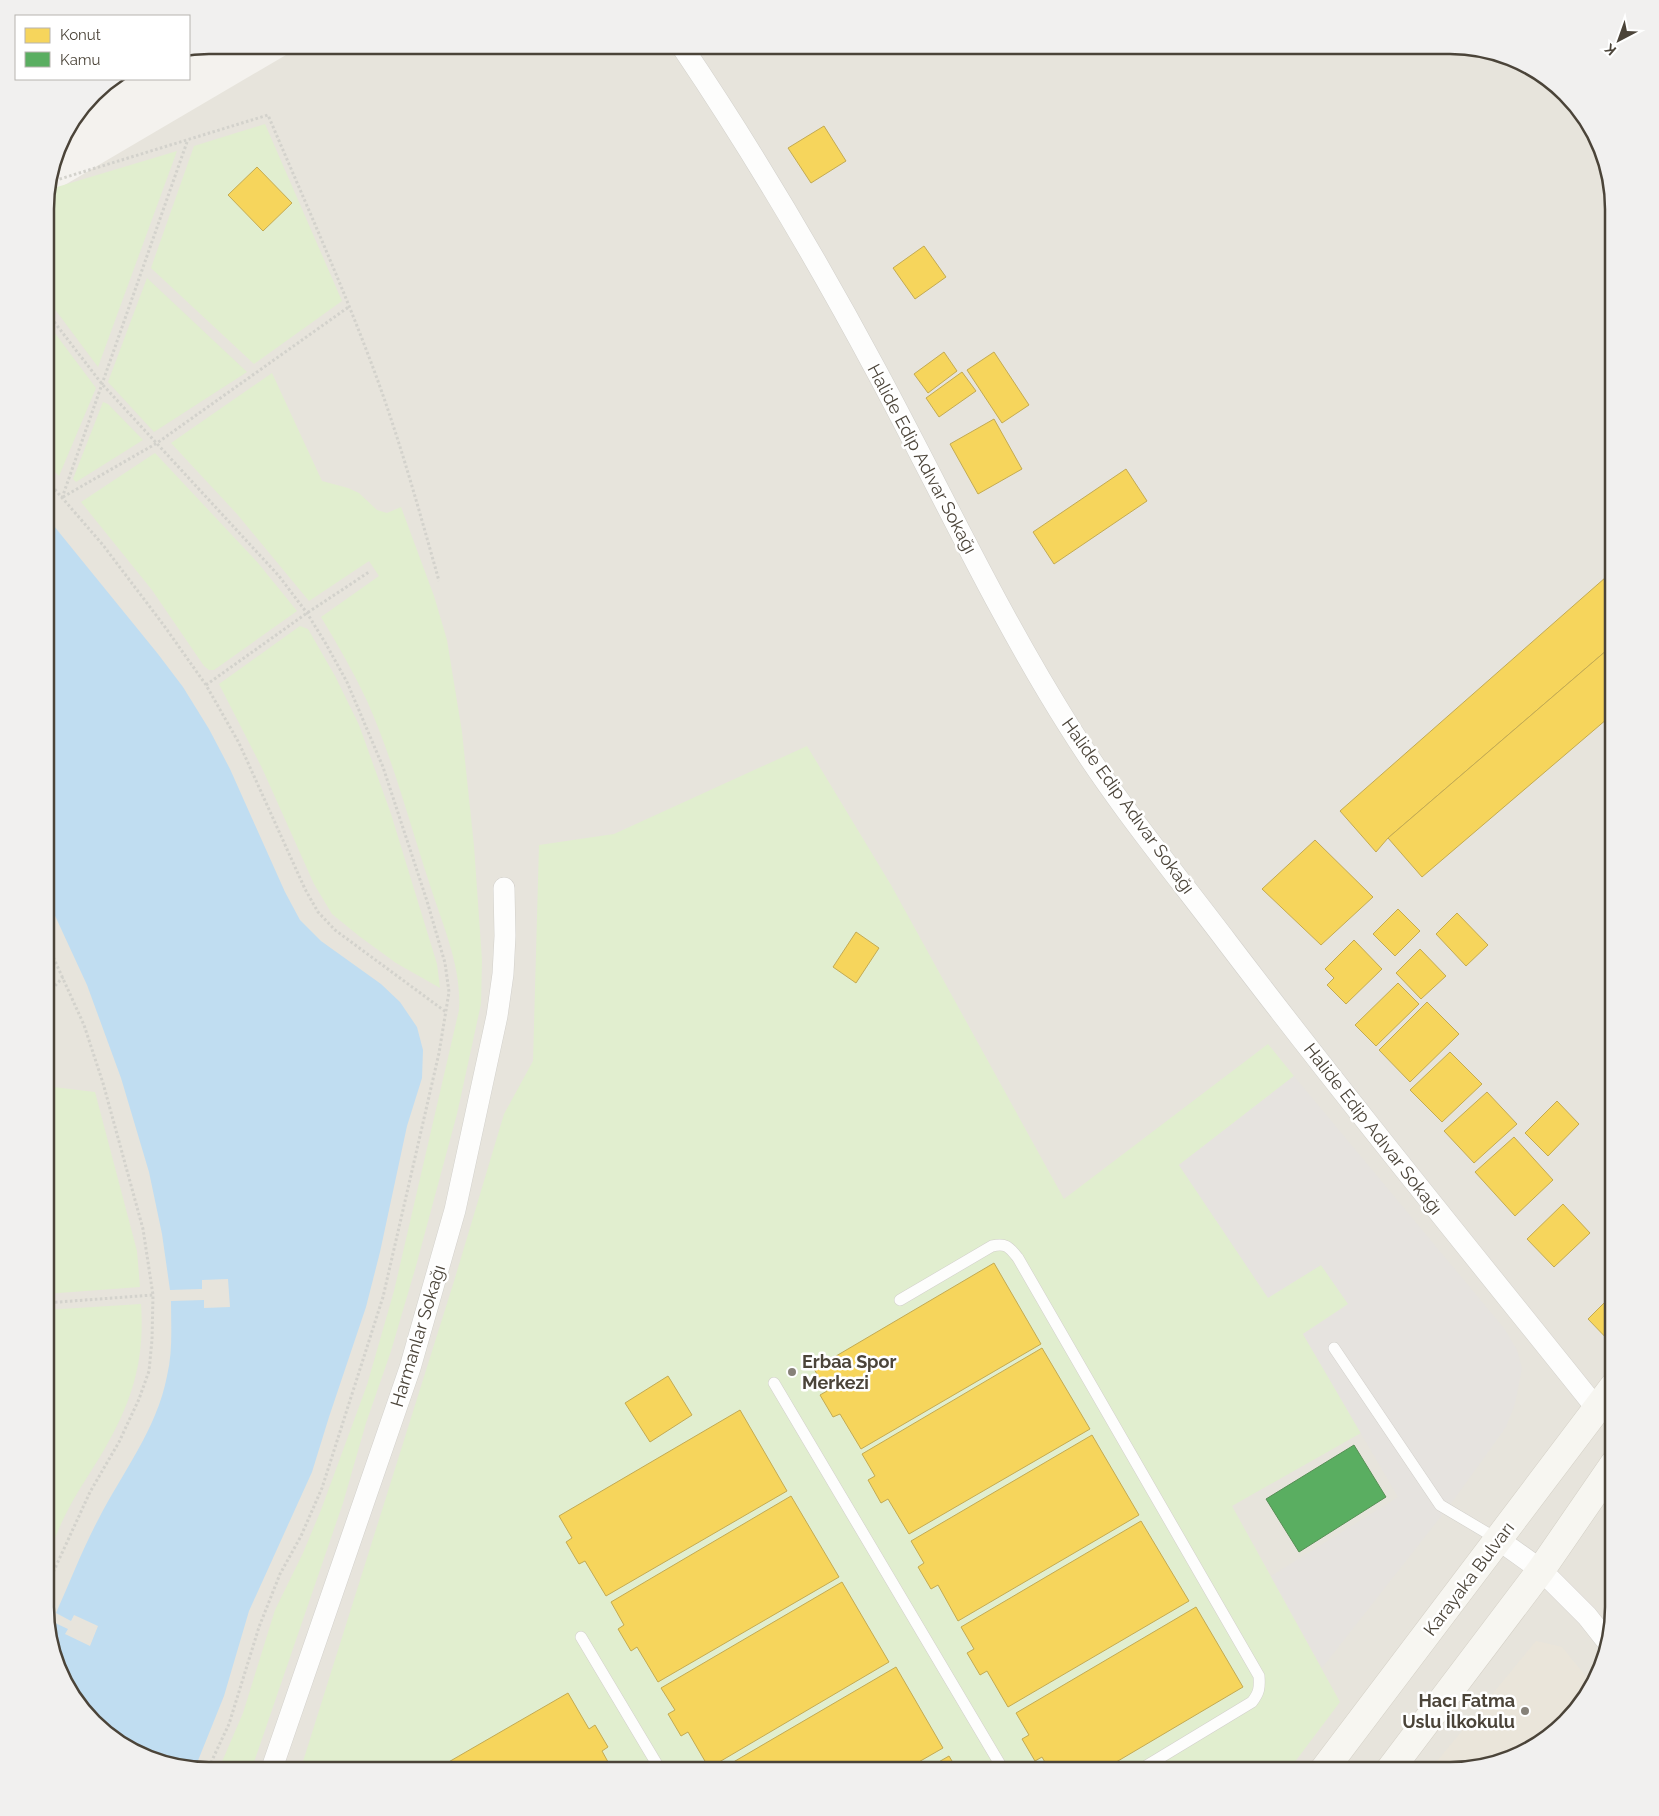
<svg xmlns="http://www.w3.org/2000/svg" width="1659" height="1816" font-family="Raleway,sans-serif">
	<style>
		.residential { fill: #e7e4dc }
		.education { fill: #eae5da }
		.green { fill: #e1eecf }
		.parking { fill: #e6e3df }
		.water { fill: #c0ddf1 }
		.homes { fill: #f6d55c; stroke: #c3aa52 }
		.public { fill: #5aae61; stroke: #568e55 }
		.lines { fill: none; stroke-linecap: round; stroke-linejoin: round }
		.lane-casing { stroke: #d2d0cb; stroke-width: 12 }
		.street-casing { stroke: #d2d0cb; stroke-width: 22 }
		.secondary-casing { stroke: #d3cfc5; stroke-width: 29 }
		.path { stroke: #d3d2cc; stroke-width: 3; stroke-dasharray: 2.5 2.5; stroke-linecap: butt }
		.lane { stroke: #fdfdfc; stroke-width: 11 }
		.street { stroke: #fdfdfc; stroke-width: 21 }
		.secondary { stroke: #f7f6f1; stroke-width: 28 }
		.poi-dot { fill: #868178; stroke: #fff; stroke-width: 2 }
		.labels { text-anchor: middle; stroke-width: 5; stroke-linejoin: round; paint-order: stroke }
		.street-label { font-size: 18px; fill: #4b4439; stroke: #fff }
		.poi-label { font-size: 18px; font-weight: bold; fill: #4b4439; stroke: #fff; text-anchor: start }
		.rim { fill: none; stroke: #4b4439; stroke-width: 2.5 }
	</style>
	<rect width="100%" height="100%" fill="#f4f2ee"/>
	<path class="residential" d="M303,45H1461L1523,62L1580,109L1605,156L1614,209V1607L1597,1680L1550,1737L1503,1762L1450,1771H209L137,1754L79,1707L54,1660L45,1607V198L46,196Z"/>
	<path class="education" d="M1536,1641L1562,1647L1593,1685L1550,1737L1503,1762L1450,1771H1429Z"/>
	<g class="green">
		<path d="M265,124L342,301L254,364L151,268L194,146Z"/>
		<path d="M177,151L98,367L45,296V198L47,190Z"/>
		<path d="M147,278L247,372L154,432L108,382Z"/>
		<path d="M45,320L96,388L59,476L45,462Z"/>
		<path d="M272,373L322,481L348,488L359,493L377,510L387,513L401,507L434,596L447,640L454,683L462,732L474,846L482,960L481,1004L457,1114L416,1266L391,1351L366,1423L343,1503L251,1771H218L243,1713L275,1610L303,1553L321,1510L367,1385L394,1291L459,1010C462,966 442,924 429,882C410,824 393,760 368,703C354,673 338,645 321,617L379,576L369,561L309,601L237,514L171,443Z"/>
		<path d="M103,402L108,404L143,440L76,482L73,479Z"/>
		<path d="M155,453L258,563L297,611L214,670H209L204,666L152,590L81,502Z"/>
		<path d="M300,626L308,629L335,676L359,725L391,814L437,964L440,988L396,963L359,936L332,914L314,884L262,768L219,684Z"/>
		<path d="M807,746L891,885L1064,1199L1268,1044L1294,1076L1179,1165L1268,1297L1321,1265L1349,1304L1303,1334L1361,1433L1232,1506L1340,1702L1288,1771H300L455,1278L504,1114L533,1061L539,845L614,834Z"/>
		<path d="M45,1086L95,1092L137,1251L140,1287L45,1294Z"/>
		<path d="M141,1304C145,1361 132,1402 104,1450C93,1469 80,1487 70,1506C60,1524 53,1543 45,1562V1310Z"/>
	</g>
	<path class="parking" d="M1294,1076L1504,1328L1517,1350L1522,1368L1515,1404L1506,1427L1453,1501L1322,1668L1271,1576L1398,1497L1303,1334L1348,1304L1321,1265L1268,1298L1179,1165Z"/>
	<path class="water" d="M45,515L158,654L183,687L209,729L230,769L285,892L300,920L321,941L381,984L400,1002L417,1027L423,1050L422,1078L407,1126L380,1252L366,1307L329,1417L312,1472L249,1611L224,1696L195,1768L137,1754L79,1707L54,1660L49,1631L53,1622L68,1629L65,1634L90,1646L98,1626L74,1615L71,1621L56,1613C70,1582 82,1550 98,1520C122,1473 157,1429 167,1376C173,1351 171,1326 171,1301L204,1300V1308L230,1307L228,1279L202,1280V1289L170,1290L162,1234L149,1172L121,1078L87,985L45,894Z"/>
	<g class="homes">
		<path d="M824,126L846,161L811,183L788,148Z"/>
		<path d="M257,167L292,203L263,231L228,195Z"/>
		<path d="M924,246L946,277L915,299L893,268Z"/>
		<path d="M944,352L957,371L928,393L914,374Z"/>
		<path d="M994,352L1029,405L1002,423L967,370Z"/>
		<path d="M962,372L976,391L939,417L926,398Z"/>
		<path d="M994,419L1022,469L978,494L950,444Z"/>
		<path d="M1126,469L1147,501L1054,564L1033,532Z"/>
		<path d="M1614,570V644L1388,838L1376,852L1340,811Z"/>
		<path d="M1614,644V713L1422,877L1388,838Z"/>
		<path d="M1315,840L1373,897L1321,945L1262,889Z"/>
		<path d="M1398,909L1420,931L1395,956L1373,934Z"/>
		<path d="M1457,913L1488,945L1466,966L1436,934Z"/>
		<path d="M856,932L879,948L856,983L833,967Z"/>
		<path d="M1354,940L1382,969L1346,1004L1327,985L1334,978L1325,969Z"/>
		<path d="M1420,949L1446,976L1421,999L1396,973Z"/>
		<path d="M1398,983L1419,1004L1376,1046L1355,1025Z"/>
		<path d="M1427,1002L1459,1034L1410,1082L1379,1050Z"/>
		<path d="M1450,1052L1482,1084L1442,1122L1410,1090Z"/>
		<path d="M1487,1092L1517,1124L1474,1163L1444,1131Z"/>
		<path d="M1557,1101L1579,1124L1548,1156L1525,1133Z"/>
		<path d="M1514,1137L1553,1180L1515,1216L1475,1172Z"/>
		<path d="M1563,1204L1590,1233L1554,1267L1527,1239Z"/>
		<path d="M994,1263L1041,1344L861,1449L840,1414L833,1417L820,1395L827,1391L814,1369Z"/>
		<path d="M1614,1293V1346L1588,1319Z"/>
		<path d="M1042,1348L1090,1429L909,1534L888,1499L881,1503L868,1480L875,1476L862,1454Z"/>
		<path d="M668,1376L692,1415L650,1442L625,1403Z"/>
		<path d="M740,1410L787,1491L606,1596L585,1561L579,1564L566,1542L572,1538L559,1516Z"/>
		<path d="M1092,1435L1139,1515L958,1621L938,1585L931,1589L918,1567L924,1563L911,1541Z"/>
		<path d="M791,1496L839,1577L658,1682L637,1647L631,1651L618,1629L624,1625L611,1602Z"/>
		<path d="M1141,1521L1189,1601L1008,1707L987,1671L980,1675L967,1653L974,1649L961,1627Z"/>
		<path d="M842,1582L889,1662L709,1768L688,1732L681,1736L668,1714L675,1710L661,1688Z"/>
		<path d="M1196,1607L1243,1687L1101,1771H1050L1042,1757L1035,1761L1022,1739L1029,1735L1016,1713Z"/>
		<path d="M896,1667L943,1748L903,1771H718Z"/>
		<path d="M568,1693L589,1729L595,1725L608,1747L602,1751L613,1771H433Z"/>
		<path d="M949,1756L958,1771H923Z"/>
	</g>
	<path class="public" d="M1354,1445L1386,1497L1299,1552L1266,1499Z"/>
	<g class="lines">
		<defs>
			<g id="lane">
				<path d="M900,1300L992,1246C1007,1243 1009,1247 1018,1258L1259,1676C1260,1688 1259,1693 1252,1702L1138,1771"/>
				<path d="M1334,1348L1440,1505L1499,1540"/>
				<path d="M774,1383L1004,1771"/>
				<path d="M581,1637L661,1771"/>
			</g>
			<g id="street">
				<path d="M681,45C752,150 817,260 877,372C941,491 998,614 1070,728C1117,803 1174,872 1227,942C1347,1100 1473,1254 1597,1409"/>
				<path d="M1499,1540L1541,1570L1587,1616L1606,1640"/>
				<path d="M271,1771L410,1368L455,1210L497,1016L503,974L505,936L504,888"/>
			</g>
			<g id="secondary">
				<path d="M1323,1771L1614,1386"/>
				<path d="M1389,1771L1541,1570L1614,1464"/>
			</g>
		</defs>
		<use href="#lane" class="lane-casing"/>
		<use href="#street" class="street-casing"/>
		<use href="#secondary" class="secondary-casing"/>
		<g class="path">
			<path d="M50,182L268,115C302,195 338,275 369,357C397,430 418,506 439,581"/>
			<path d="M45,310L102,384L279,576L307,613L326,644L347,682L383,767L427,901L445,963L449,992L439,1053L383,1297L322,1488L301,1536L280,1574L259,1627L229,1724L207,1771"/>
			<path d="M45,478L103,545L165,627L206,685L239,743L305,889L318,912L335,930L446,1012"/>
			<path d="M63,497L157,443L350,306"/>
			<path d="M62,498L187,142"/>
			<path d="M206,685L307,613L369,572"/>
			<path d="M45,997L63,977"/>
			<path d="M45,1303L153,1295"/>
			<path d="M45,1590L90,1492L119,1442L139,1399L149,1371L152,1340L153,1295L143,1229L103,1083L84,1025L45,939"/>
		</g>
		<use href="#lane" class="lane"/>
		<use href="#street" class="street"/>
		<use href="#secondary" class="secondary"/>
	</g>
	<g class="poi-dot">
		<circle cx="792" cy="1372" r="5"/>
		<circle cx="1525" cy="1711" r="5"/>
	</g>
	<g class="labels">
		<g class="street-label">
			<text transform="translate(922 459) rotate(62)" y="6">Halide Edip Adıvar Sokağı</text>
			<text transform="translate(1128 806) rotate(54)" y="6">Halide Edip Adıvar Sokağı</text>
			<text transform="translate(1373 1129) rotate(52)" y="6">Halide Edip Adıvar Sokağı</text>
			<text transform="translate(418 1336) rotate(-73)" y="6">Harmanlar Sokağı</text>
			<text transform="translate(1469 1579) rotate(-53)" y="6">Karayaka Bulvarı</text>
		</g>
		<g class="poi-label">
			<text x="802" y="1368">Erbaa Spor<tspan x="802" dy="21">Merkezi</tspan></text>
			<text x="1515" y="1707" text-anchor="end">Hacı Fatma<tspan x="1515" dy="21">Uslu İlkokulu</tspan></text>
		</g>
	</g>
	<path d="M0 0H1659V1816H0ZM209 54H1450A155 155 0 0 1 1605 209V1607A155 155 0 0 1 1450 1762H209A155 155 0 0 1 54 1607V209A155 155 0 0 1 209 54Z" fill="#f1f0ef" fill-rule="evenodd"/>
	<path class="rim" d="M209 54H1450A155 155 0 0 1 1605 209V1607A155 155 0 0 1 1450 1762H209A155 155 0 0 1 54 1607V209A155 155 0 0 1 209 54Z"/>
	<rect x="15" y="15" width="175" height="65" fill="#ffffff" stroke="#b7b4b0"/>
	<rect x="25" y="28" width="25" height="15" fill="#f6d55c" stroke="#b7b4b0"/>
	<text x="60" y="40" font-size="15" fill="#4b4439">Konut</text>
	<rect x="25" y="52" width="25" height="15" fill="#5aae61" stroke="#b7b4b0"/>
	<text x="60" y="65" font-size="15" fill="#4b4439">Kamu</text>
	<g transform="translate(1619 40) rotate(221)" stroke="#ffffff" stroke-width="4" paint-order="stroke">
	<path d="M0-4L9 19L0 12L-9 19Z" fill="#4b4439"/>
	<text y="-8" font-size="14" font-weight="bold" text-anchor="middle" fill="#4b4439">K</text>
	</g>
</svg>
